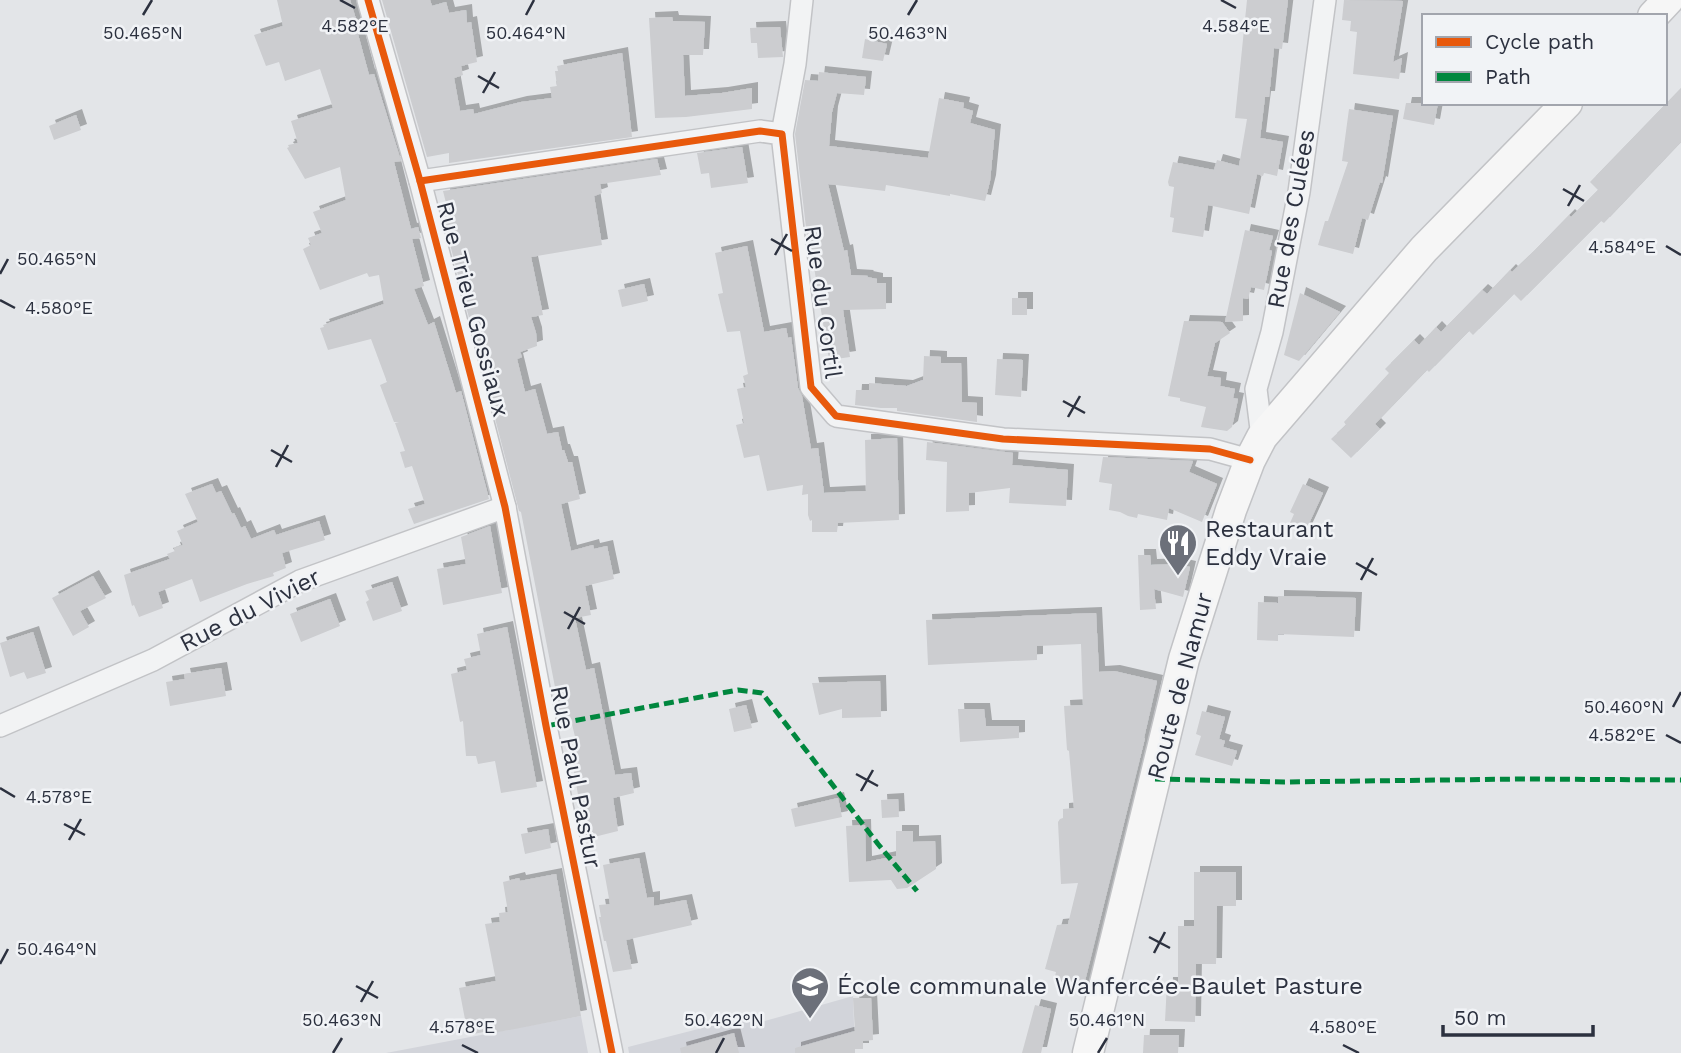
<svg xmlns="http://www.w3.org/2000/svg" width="1681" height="1053" font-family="'Work Sans',sans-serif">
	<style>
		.built { fill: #d2d4da }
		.building { fill: #cccdd0; filter: url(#shadow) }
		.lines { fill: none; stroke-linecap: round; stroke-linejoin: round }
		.minor-casing { stroke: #c2c3c6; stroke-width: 24 }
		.secondary-casing { stroke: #c2c3c6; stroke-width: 33 }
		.minor { stroke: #f2f3f4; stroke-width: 21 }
		.secondary { stroke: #f6f6f6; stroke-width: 30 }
		.quiet { stroke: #00873e; stroke-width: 5; stroke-dasharray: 10 5; stroke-linecap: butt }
		.cycleway-casing { stroke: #f1f3f6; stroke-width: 11 }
		.cycleway { stroke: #e8590c; stroke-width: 7 }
		.ticks { fill: none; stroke: #2c313f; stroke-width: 2.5 }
		.labels { text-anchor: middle; stroke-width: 5; stroke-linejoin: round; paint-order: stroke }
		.street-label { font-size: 24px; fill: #2c313f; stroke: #f1f3f6 }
		.poi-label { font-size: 24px; fill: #2c313f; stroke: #f1f3f6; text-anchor: start }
		.ticks-label { font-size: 18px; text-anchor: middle; fill: #2c313f; stroke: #f1f3f6; stroke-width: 5; stroke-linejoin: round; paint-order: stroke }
	</style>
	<defs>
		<filter id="shadow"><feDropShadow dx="6" dy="-6" stdDeviation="0" flood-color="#0004"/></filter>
	</defs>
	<rect width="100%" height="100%" fill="#e3e5e8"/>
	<g class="built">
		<path d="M853,996L855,1053H629L628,1047L749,1016L751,1025Z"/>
		<path d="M581,1016L588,1053H386Z"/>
	</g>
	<g class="building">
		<path d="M277,0H350L357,22L355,23L369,75L374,74L401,161L394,162L411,229L418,227L421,238L412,239L424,286L414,289L428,325L434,322L456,393L461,391L489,499L414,524L408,509L425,504L412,466L405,468L400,452L405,451L395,423L399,422H394L380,385L387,382L371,339L328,350L320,328L324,327L323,325L384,304L379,275L369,277L367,273L320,290L303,249L311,245L308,238L322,233L313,212L346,200L340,167L305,179L287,148L289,147L288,145L298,143L291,121L333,108L320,69L285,81L279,62L266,66L254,35L283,26Z"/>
		<path d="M382,0H430L432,6L446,2L449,13L466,10L467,23L471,22L477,62L461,66L463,75L454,78L460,111L473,109L474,114L521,102L552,98L550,87L557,86L555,71H558L557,66L622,53L632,137L449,163V153L427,157Z"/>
		<path d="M1247,0H1288L1282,49L1274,48L1269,97H1265L1260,138L1283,142L1277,176L1264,173L1263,176L1257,174L1249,214L1208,205L1203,237L1172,232L1174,218L1170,217L1174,187L1169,186L1168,182L1173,162L1214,170L1217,160L1239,166L1247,119L1235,118Z"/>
		<path d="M1344,0L1403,1L1393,62L1402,58L1399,79L1353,74L1357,32L1350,31L1351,21L1342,20Z"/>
		<path d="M672,17L673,21L705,22L703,55H683L685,96L722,93L752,88V109L686,117L655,118L649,18Z"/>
		<path d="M780,27L783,57L758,58L757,43H751L750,28Z"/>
		<path d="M865,39L887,44L883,61L862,58Z"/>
		<path d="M819,72L866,77L864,95L837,93L832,112L829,146L928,158L939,98L964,103L963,108L973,111L970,123L995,130L990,181L985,201L950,194V196L886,185L885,191L828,184L844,251L847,250L851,275L868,276L867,277L877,279V283H886V309L843,310L850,357L829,360L809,236H807L795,134L805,80L818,81Z"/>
		<path d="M1681,88V142L1604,223L1601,221L1521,301L1514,294L1473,335L1469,331L1429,372L1427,370L1375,424L1380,429L1351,458L1331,439L1346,425L1344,422L1389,373L1385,369L1414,340L1419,345L1436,327L1441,332L1482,290L1487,294L1510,270L1512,272L1529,256L1569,215L1571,217L1598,190L1590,182Z"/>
		<path d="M1406,103H1438L1434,125L1403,119Z"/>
		<path d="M1349,109L1393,116L1382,183L1380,182L1368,220L1362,218L1353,254L1318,245L1325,221H1328L1348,162L1342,161Z"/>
		<path d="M76,115L81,130L54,140L49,126Z"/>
		<path d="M742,147L748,183L711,188L709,173L701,174L697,153Z"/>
		<path d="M657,159L661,175L600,184L602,193L594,196L602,245L531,257L543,315L531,317L536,333L537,346L520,352L522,357L517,359L525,392L535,389L547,434L558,432L562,450H564L568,462H572L580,499L561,504L571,551L593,545L594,549L607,546L614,579L585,586L591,615L575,618L586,670L594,668L615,775L631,773L634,793L613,798L618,831L586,839L570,750L578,749L570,716L561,718L521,512L519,511L444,221L450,219L443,191Z"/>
		<path d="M1245,230L1273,236L1269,250L1272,251L1268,271L1264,290L1251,287L1248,299L1243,298V321L1225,322Z"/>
		<path d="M747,246L764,332L786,328L788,338L791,337L798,388L802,396L811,449L818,448L824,493L866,491L865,440L897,438L899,520L838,523L837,532H812V520L810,521L808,515V494L802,495L803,485L767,491L759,455L744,458L736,425L744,423L737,389L746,387L743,376L748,374L740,331L727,332L718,294L723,293L715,253Z"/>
		<path d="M644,284L648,301L622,307L618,290Z"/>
		<path d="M1300,293L1340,312L1299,361L1284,355Z"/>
		<rect x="1012" y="298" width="15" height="17"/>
		<path d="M1184,321L1222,322L1230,333L1215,343L1207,376L1221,378L1220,386L1235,389L1233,398L1238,399L1232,427L1227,431L1201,427L1206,407L1180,401V398L1168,396Z"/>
		<path d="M924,356L941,357V363H961L962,402L977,403V422L897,411V408H881L855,405L856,390H869V383L907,386L923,380Z"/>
		<path d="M997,359L1023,360L1021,397L995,395Z"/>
		<path d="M927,442L1013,453L1012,465L1068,470L1066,506L1009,503L1010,488L969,493V511L946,512L947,462L926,460Z"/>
		<path d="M1103,457L1193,461L1189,472L1217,484L1202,522L1169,508L1167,520L1138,514L1137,518L1128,516L1120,512L1109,510L1112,484L1099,482Z"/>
		<path d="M212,484L216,493L221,491L232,514L234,513L241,528L245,526L251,539L274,530L276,535L319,521L325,540L282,553L286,568L273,573L274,576L247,584L200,602L192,579L158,592L163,608L139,617L134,605L132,606L124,575L170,559L167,554L175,551L174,548L183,545L177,531L198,522L185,494Z"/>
		<path d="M1303,484L1323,493L1306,530L1290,523L1294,514L1290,512Z"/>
		<path d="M490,526L502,593L443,605L437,569L466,564L461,537Z"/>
		<path d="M1138,555H1150L1151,565L1177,564L1190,567L1183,597L1154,589L1156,609L1140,610Z"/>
		<path d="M93,576L106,598L80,611L89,627L73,636L52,598Z"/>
		<path d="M392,582L402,611L373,621L366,602L369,600L365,591Z"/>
		<path d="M1278,596L1356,598L1354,637L1278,634V641L1257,640L1258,602L1278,603Z"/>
		<path d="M330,599L340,626L301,642L290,614Z"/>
		<path d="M1096,613L1099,672L1114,671L1157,681L1144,738H1145L1083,989L1054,981L1056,972L1045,969L1057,925L1068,924L1078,883L1061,884L1058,822L1060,819L1063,818V809L1074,808L1069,751L1067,750L1064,706L1083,705L1081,644L1037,646V660L928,665L926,620Z"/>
		<path d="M507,627L537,787L501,793L495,761L478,764L476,756H466L463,721L460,722L451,674L467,670L464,659L481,655L477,634Z"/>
		<path d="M33,632L46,673L27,679L24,672L10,677L0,643Z"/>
		<path d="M221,668L226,696L170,706L166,682L185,679L184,674Z"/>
		<path d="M880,681L881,717L842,718V709L819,715L812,683Z"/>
		<path d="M746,705L752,728L734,732L729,709Z"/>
		<path d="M958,709H984L986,726H1019V738L960,742Z"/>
		<path d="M1202,711L1225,717L1219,739L1225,741L1223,747L1237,751L1232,766L1195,755L1201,736L1196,734Z"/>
		<path d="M838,798L842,817L795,827L791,809Z"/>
		<path d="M898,799L899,817L882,818L881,800Z"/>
		<path d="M865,825L866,862L896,856V831H913V842L935,841L936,869L907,888L897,889L891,880L849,882L846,826Z"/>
		<path d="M548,829L551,848L525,854L521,834Z"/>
		<path d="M639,858L647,898L654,897V906L686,900L692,925L626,940L632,969L613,972L606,941H604L599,917H601L599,905L610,904L603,865Z"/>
		<path d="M1194,872H1236V906H1217L1216,964H1196L1195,1022L1165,1021L1167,983H1178V926H1194Z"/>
		<path d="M556,874L581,1016L494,1033V1030L468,1035L459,988L496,981L485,924L500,922L499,913L508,912L503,882L519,878L520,881Z"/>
		<path d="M853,998H871L873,1040L863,1041V1049H855V1053H795V1048L855,1031Z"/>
		<path d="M1035,1005L1051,1009L1041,1053H1022Z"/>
		<path d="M734,1033L739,1053H681L680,1048Z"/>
		<path d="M1144,1035H1179L1178,1053H1143Z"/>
	</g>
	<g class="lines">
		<defs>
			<g id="minor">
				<path d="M368,0L420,181L505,507L546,726L612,1053"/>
				<path d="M782,134L795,64L802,0"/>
				<path d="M420,181L760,131L782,134L811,387L836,416L1003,439L1210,449L1250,460"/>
				<path d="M1262,437L1256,389L1272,332L1299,192L1325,0"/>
				<path d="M0,726L153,660L300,581L505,507"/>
			</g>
			<g id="secondary">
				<path d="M1653,16L1668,0"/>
				<path d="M1088,1053L1184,659L1231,510L1250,460L1262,437L1424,249L1567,103"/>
			</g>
		</defs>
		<use href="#minor" class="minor-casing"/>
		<use href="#secondary" class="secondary-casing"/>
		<use href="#minor" class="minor"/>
		<use href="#secondary" class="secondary"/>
		<g class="quiet">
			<path d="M546,726L738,690L762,693L878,844L917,891"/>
			<path d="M1155,779L1284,782L1524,779L1681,780"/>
		</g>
		<defs>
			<g id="cycleway">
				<path d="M368,0L420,181L505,507L546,726L612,1053"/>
				<path d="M420,181L760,131L782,134L811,387L836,416L1003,439L1210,449L1250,460"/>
			</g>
		</defs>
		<use href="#cycleway" class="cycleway-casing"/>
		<use href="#cycleway" class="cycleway"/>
	</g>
	<path class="ticks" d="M340,0L355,8M1221,0L1236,8M143,15L152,0M526,15L534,0M908,15L917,0M478,76L499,88M483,93L495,72M1563,189L1584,201M1568,206L1580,185M771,239L792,251M1666,246L1681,255M775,255L787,234M0,274L8,259M0,300L15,308M1063,401L1085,413M1068,417L1080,396M271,450L292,462M276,467L288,445M1356,563L1377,575M1361,580L1373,558M564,612L585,624M568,629L580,607M1673,707L1681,692M1666,735L1681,743M856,774L878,786M0,788L15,797M861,791L873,770M64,824L85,835M69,840L81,819M1149,937L1170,948M1154,953L1165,932M0,964L8,949M356,986L378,998M361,1002L373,981M462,1045L478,1053M1343,1045L1359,1053M333,1053L342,1038M716,1053L724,1038M1098,1053L1107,1038"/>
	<defs>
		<symbol id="restaurant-pin" viewBox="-11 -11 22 30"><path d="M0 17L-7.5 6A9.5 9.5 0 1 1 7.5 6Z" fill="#6c707a" stroke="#f1f3f6"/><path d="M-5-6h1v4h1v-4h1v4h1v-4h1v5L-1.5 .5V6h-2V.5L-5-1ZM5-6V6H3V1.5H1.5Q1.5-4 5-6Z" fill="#fff"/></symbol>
		<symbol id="school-pin" viewBox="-11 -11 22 30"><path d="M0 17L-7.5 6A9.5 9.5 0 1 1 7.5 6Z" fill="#6c707a" stroke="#f1f3f6"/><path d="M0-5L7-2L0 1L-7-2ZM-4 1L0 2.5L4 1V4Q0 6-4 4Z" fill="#fff"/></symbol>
	</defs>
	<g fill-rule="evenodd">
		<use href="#restaurant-pin" x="1156" y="521" width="44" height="60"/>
		<use href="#school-pin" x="788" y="964" width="44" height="60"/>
	</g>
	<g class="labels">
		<g class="street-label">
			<text transform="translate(1291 219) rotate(-80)" y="8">Rue des Culées</text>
			<text transform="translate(823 302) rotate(82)" y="8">Rue du Cortil</text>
			<text transform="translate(473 309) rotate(75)" y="8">Rue Trieu Gossiaux</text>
			<text transform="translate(250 610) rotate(-27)" y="8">Rue du Vivier</text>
			<text transform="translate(1180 686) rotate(-75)" y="8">Route de Namur</text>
			<text transform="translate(576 777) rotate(79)" y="8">Rue Paul Pastur</text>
		</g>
		<g class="poi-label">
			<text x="1205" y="537">Restaurant<tspan x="1205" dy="28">Eddy Vraie</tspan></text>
			<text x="837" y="994">École communale Wanfercée-Baulet Pasture</text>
		</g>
	</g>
	<g class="ticks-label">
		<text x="355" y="32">4.582°E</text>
		<text x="1236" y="32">4.584°E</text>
		<text x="143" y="39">50.465°N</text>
		<text x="526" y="39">50.464°N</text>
		<text x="908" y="39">50.463°N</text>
		<text x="1622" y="253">4.584°E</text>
		<text x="57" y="265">50.465°N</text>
		<text x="59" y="314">4.580°E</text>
		<text x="1624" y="713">50.460°N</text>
		<text x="1622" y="741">4.582°E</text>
		<text x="59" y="803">4.578°E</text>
		<text x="57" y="955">50.464°N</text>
		<text x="342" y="1026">50.463°N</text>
		<text x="724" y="1026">50.462°N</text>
		<text x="1107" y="1026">50.461°N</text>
		<text x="462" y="1033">4.578°E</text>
		<text x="1343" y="1033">4.580°E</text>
	</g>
	<rect x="1422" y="14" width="245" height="91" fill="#f1f3f6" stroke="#a2a5ad" stroke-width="2"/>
	<rect x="1436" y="37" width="35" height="10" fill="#e8590c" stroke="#a2a5ad" stroke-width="2"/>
	<text x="1485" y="49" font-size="21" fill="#2c313f">Cycle path</text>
	<rect x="1436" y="72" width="35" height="10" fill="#00873e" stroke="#a2a5ad" stroke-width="2"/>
	<text x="1485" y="84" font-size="21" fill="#2c313f">Path</text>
	<path d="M1443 1025v10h150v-10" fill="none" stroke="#2c313f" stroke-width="3.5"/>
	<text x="1454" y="1025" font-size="21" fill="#2c313f" stroke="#f1f3f6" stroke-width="5" paint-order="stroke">50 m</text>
</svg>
